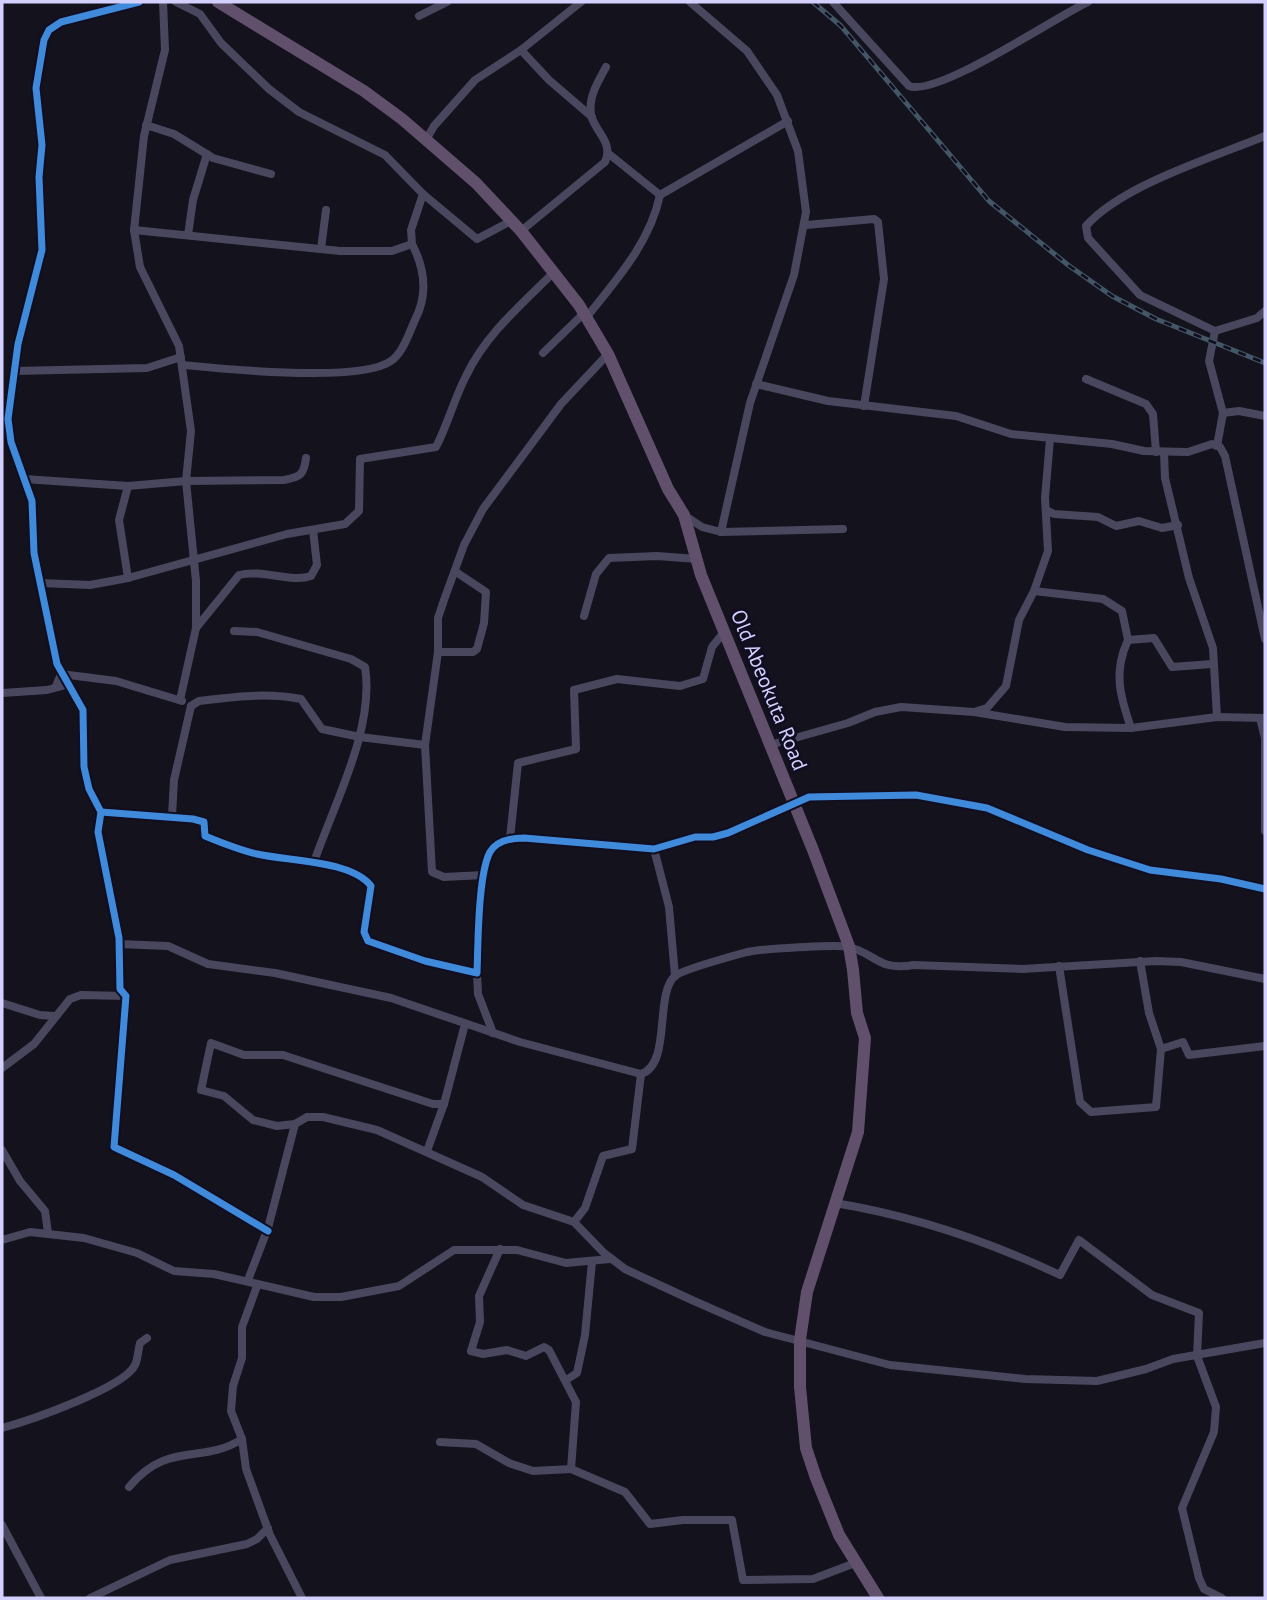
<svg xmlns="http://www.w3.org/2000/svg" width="1267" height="1600" font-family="'PT Sans',sans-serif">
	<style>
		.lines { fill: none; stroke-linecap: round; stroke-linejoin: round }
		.minor { stroke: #48475e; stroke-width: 8 }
		.trunk { stroke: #60506c; stroke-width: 12 }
		.rail-casing { stroke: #425665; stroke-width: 5 }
		.rail { stroke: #110e21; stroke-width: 2.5; stroke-dasharray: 8; stroke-linecap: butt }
		.cycleway-casing { stroke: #110e21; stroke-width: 11 }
		.cycleway { stroke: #408adc; stroke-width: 7 }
		.labels { text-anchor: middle; stroke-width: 6; stroke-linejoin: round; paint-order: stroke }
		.street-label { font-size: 21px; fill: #d4d0fe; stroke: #110e21 }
	</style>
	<rect width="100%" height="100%" fill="#14121d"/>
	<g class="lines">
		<g class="minor">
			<path d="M139,2L61,22L49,30L44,40L36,88L42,145L39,177L42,250L18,344L8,419L11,442L32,501L34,553L57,664L83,710L84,767L89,789L101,812L98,832L119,938L120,989L126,996L114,1147L174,1175L268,1231"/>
			<path d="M163,2L165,50L144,136L134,230L140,267L179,346L191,431L186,481L196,581V628L180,700"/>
			<path d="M176,2L200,14L221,43L269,89L299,112L385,155L423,194L477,239L511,221"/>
			<path d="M833,2L909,86C938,97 1055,17 1088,2"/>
			<path d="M419,16L447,2"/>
			<path d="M521,50L549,80L592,117"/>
			<path d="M146,125L174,134L213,158L271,174"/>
			<path d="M426,140L434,126L475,80L521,50L581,2"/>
			<path d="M609,154L660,195"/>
			<path d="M806,225L874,219L878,222L884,279L864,406"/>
			<path d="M134,230L340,251H392L412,244L411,230L423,194"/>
			<path d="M521,231L605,162C614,142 595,132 591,115C588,97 598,82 606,67"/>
			<path d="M188,235L193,200L207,154"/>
			<path d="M321,249L326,210"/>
			<path d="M586,318C616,280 650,243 660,195L788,121"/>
			<path d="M1215,331L1140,295L1088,238L1086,226C1122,185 1214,157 1265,136"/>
			<path d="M543,353L584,313"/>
			<path d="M183,365C223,369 360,383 391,361C403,353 409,333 415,320C428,295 425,269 412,244"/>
			<path d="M14,371L147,368L181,357"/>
			<path d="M1086,379L1146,404L1153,414L1156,452"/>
			<path d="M756,384L828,401L956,416L1011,434L1112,444L1144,451L1188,452L1212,444L1220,447L1225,456L1265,639"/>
			<path d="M1223,413L1239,411L1265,416"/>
			<path d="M1217,446L1223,413L1209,361L1215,331L1257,318L1265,311"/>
			<path d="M1164,452L1165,478L1189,578L1213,648L1217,717"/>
			<path d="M24,479L128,486L186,481L284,480C300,477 304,475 306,458"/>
			<path d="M128,486L119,520L128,578"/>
			<path d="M1046,510L1054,514L1098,517L1116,526L1139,521L1162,528L1178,525"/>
			<path d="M684,515L702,527L721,532L750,403L794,275L806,212L798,151L777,95L747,51L690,2"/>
			<path d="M721,532L843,529"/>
			<path d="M40,583L90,585L128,578L287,534L345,524L359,511L360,459L436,447C448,424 454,399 466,376C486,334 522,304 554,272"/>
			<path d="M1034,591L1103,599L1122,611L1128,640L1154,638L1172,667L1212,664"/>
			<path d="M584,616L596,574L609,558L657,556L697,559"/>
			<path d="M196,628L239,575C262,569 291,583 311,576L317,565L313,530"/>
			<path d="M234,631L257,632L351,659L365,667C375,728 334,804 314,862"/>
			<path d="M1128,640C1113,672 1120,696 1131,728"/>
			<path d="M438,652H473L477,649L484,623L486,592L456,572"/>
			<path d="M56,686L61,674L116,681L182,701"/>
			<path d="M2,693L47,690L70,684"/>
			<path d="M191,706L199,701C234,697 266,692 301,699L322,729L360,737L425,745"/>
			<path d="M977,711L987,708L1006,686L1019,620L1034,591L1048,551L1045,498L1050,439"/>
			<path d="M1260,718L1265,738V831"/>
			<path d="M770,745L848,723L875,712L901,707L974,712L1065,727L1131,728L1217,717L1265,718"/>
			<path d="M101,812L193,819L204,822L205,836C222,843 239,850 257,854C287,861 351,860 371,886L364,932L368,941L425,961L477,973C478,946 478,874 490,852C497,840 511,838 524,838L654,849L695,837H713L728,833L809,797L916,795L987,808L1088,850L1150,870L1221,879L1265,889"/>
			<path d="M172,816L174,780L191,706"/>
			<path d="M510,838L518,763L576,749L574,690L617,679L680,686L703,679L712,647L724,632"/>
			<path d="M654,849L669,907L675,976"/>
			<path d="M484,875L444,877L432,872L425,745L438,652V618L444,600L464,545L483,509L561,404L608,354"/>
			<path d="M119,944L168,946L208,964L275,973L391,998L520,1042L641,1074C672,1064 654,994 675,976C682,970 736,955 747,952C760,949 838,944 849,947C877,954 877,971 914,965L1022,969L1156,961L1181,962L1265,979"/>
			<path d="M1140,961L1149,1013L1161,1049"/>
			<path d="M1059,966L1080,1102L1091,1112L1156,1107L1161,1049L1183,1042L1189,1055L1265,1046"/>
			<path d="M477,973L478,994L493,1033"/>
			<path d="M2,1003L40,1015L54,1016"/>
			<path d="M2,1068L34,1044L70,999L81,995L126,996"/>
			<path d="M295,1124L277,1126L253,1120L224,1096L201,1090L211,1043L244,1055H283L433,1104H444"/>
			<path d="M2,1150L20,1181L45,1211L48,1233"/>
			<path d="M427,1151L444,1104L465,1024"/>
			<path d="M835,1203C914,1216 988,1241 1060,1275L1079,1240L1152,1295L1199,1313L1197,1356L1216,1407L1214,1432L1182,1508L1199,1578L1204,1589L1222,1598"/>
			<path d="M574,1222L585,1208L603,1156L632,1149L641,1074"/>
			<path d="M2,1240L30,1232L84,1238L137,1253L174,1271L214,1274L314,1297H341L399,1286L454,1250H517L566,1263L610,1259"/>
			<path d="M248,1280L268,1228L295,1124L307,1117H323L377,1130L482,1177L523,1205L574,1222L604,1253L625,1269L694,1301L765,1332L890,1365L1025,1379L1097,1381L1146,1369L1173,1359L1265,1343"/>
			<path d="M257,1286L242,1327V1358L233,1386L231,1411L242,1439L246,1469L270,1535L302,1598"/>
			<path d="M566,1380L577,1373L585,1335L592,1262"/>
			<path d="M2,1428C28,1421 124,1388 135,1365C138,1359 138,1350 140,1343L147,1338"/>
			<path d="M440,1442L476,1444L509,1463L533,1471L571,1469L576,1402L549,1350L544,1347L526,1356L507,1350L483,1354L471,1351L480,1322L479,1296L500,1249"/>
			<path d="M571,1469L625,1492L650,1524L683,1520H732L743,1580L813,1579L855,1563"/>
			<path d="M129,1487C168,1440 202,1465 242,1439"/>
			<path d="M2,1525L41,1598"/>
			<path d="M90,1598L170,1560L247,1544L257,1539L268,1528"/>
		</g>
		<path class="trunk" d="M218,2L364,91L402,119L476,183L521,231L579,305L608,354L668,489L684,515L701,575L813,850L849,946L853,970L857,1013L865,1038L858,1132L807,1292L800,1340V1387L806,1448L816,1478L839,1535L878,1598"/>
		<defs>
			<path id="rail" d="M813,2L841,26L989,201L1068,265L1112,296L1156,319L1265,363"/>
		</defs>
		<use href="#rail" class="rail-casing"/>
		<use href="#rail" class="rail"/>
		<defs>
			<g id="cycleway">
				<path d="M139,2L61,22L49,30L44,40L36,88L42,145L39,177L42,250L18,344L8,419L11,442L32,501L34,553L57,664L83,710L84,767L89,789L101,812L98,832L119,938L120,989L126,996L114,1147L174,1175L268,1231"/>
				<path d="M101,812L193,819L204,822L205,836C222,843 239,850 257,854C287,861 351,860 371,886L364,932L368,941L425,961L477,973C478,946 478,874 490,852C497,840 511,838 524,838L654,849L695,837H713L728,833L809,797L916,795L987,808L1088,850L1150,870L1221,879L1265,889"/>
			</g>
		</defs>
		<use href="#cycleway" class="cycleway-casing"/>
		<use href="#cycleway" class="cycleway"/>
	</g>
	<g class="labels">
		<g class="street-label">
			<text transform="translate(769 690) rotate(68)" y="7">Old Abeokuta Road</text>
		</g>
	</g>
	<rect width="1267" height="1600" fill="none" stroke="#d4d0fe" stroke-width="7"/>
</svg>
